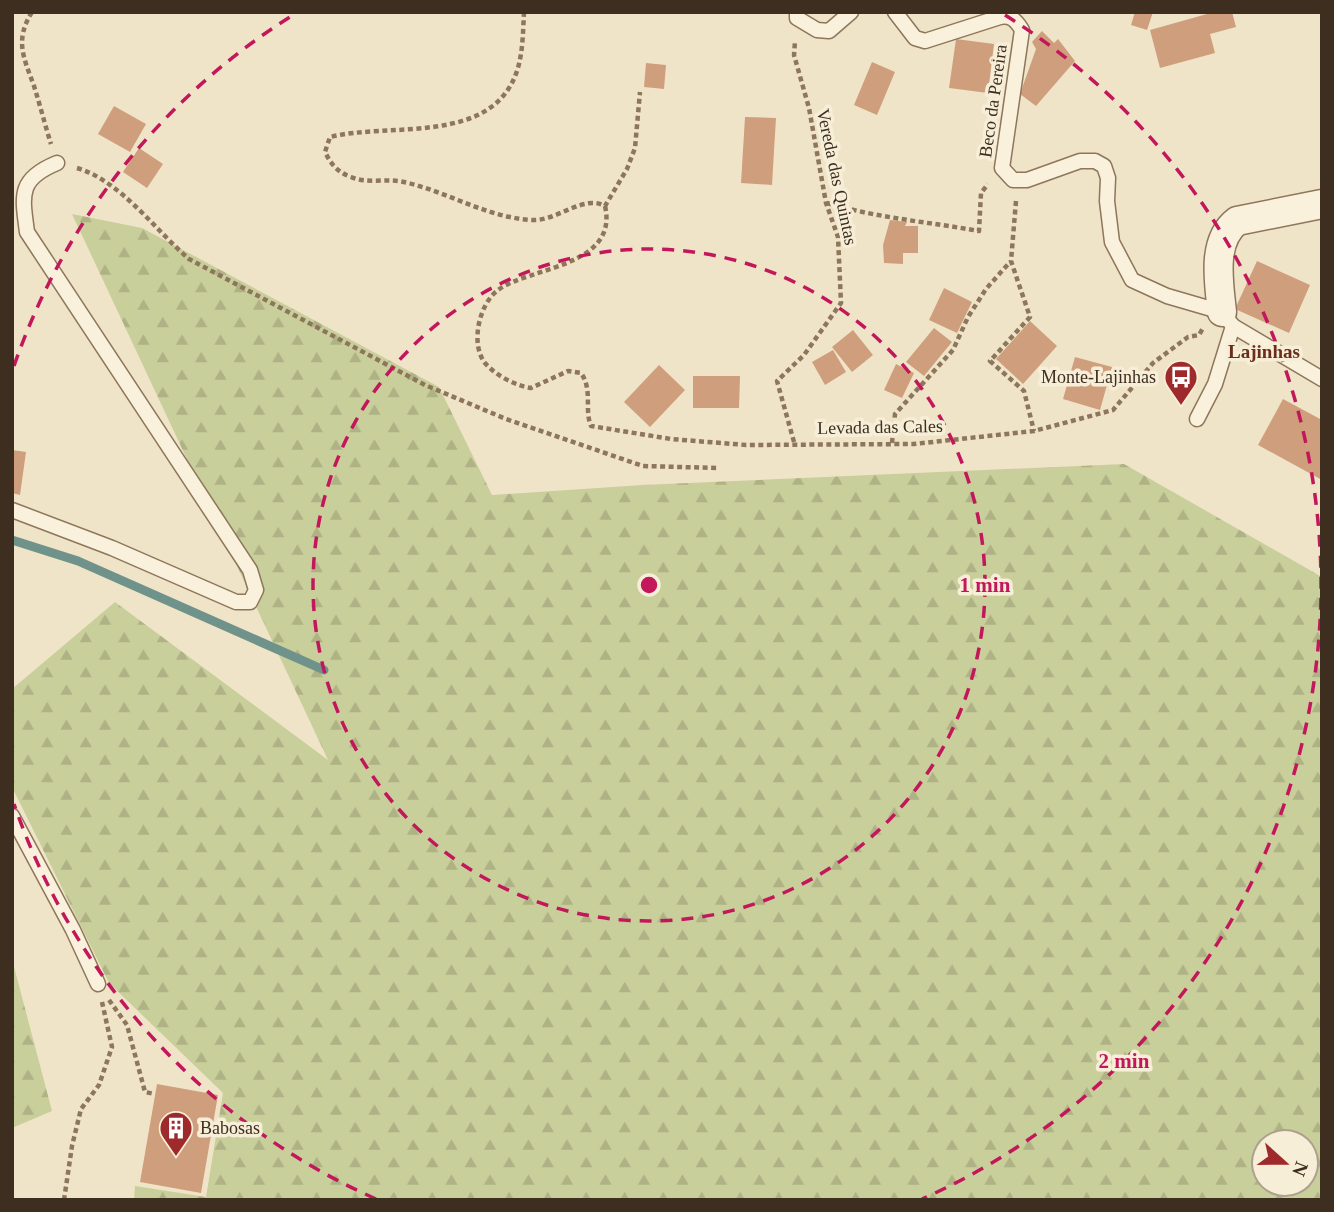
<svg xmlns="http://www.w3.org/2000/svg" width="1334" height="1212" font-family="'Times New Roman',serif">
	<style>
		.forest { fill: url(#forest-firs); fill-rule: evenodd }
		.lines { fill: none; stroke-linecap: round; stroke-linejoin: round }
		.stream { stroke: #6f938a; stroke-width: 9 }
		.building { fill: #cf9f7d }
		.service-casing { stroke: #8d765c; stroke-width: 17 }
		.minor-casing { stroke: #8d765c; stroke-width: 31 }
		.path { stroke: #8d765c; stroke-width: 4.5; stroke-dasharray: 5 3.5; stroke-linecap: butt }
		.service { stroke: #faf1dc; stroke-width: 14 }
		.minor { stroke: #faf1dc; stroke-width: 28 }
		.ring { fill: none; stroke: #c2185b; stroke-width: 3.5; stroke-dasharray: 12 9 }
		.labels { text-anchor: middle; stroke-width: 7; stroke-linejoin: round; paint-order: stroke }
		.street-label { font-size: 18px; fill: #3d2e20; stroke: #f7eed8 }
		.poi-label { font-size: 18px; fill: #3d2e20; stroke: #f7eed8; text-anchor: end }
		.neighbourhood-label { font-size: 19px; font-weight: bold; fill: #6b2e1e; stroke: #f7eed8 }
		.centre { fill: #c2185b; stroke: #f7eed8; stroke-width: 3.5 }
		.ring-label { font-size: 21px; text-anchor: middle; font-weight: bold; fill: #c2185b; stroke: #f7eed8; stroke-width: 7; stroke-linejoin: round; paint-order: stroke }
	</style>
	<defs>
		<pattern id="forest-firs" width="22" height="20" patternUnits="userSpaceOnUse" patternTransform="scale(1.75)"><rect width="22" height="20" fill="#c9cf9b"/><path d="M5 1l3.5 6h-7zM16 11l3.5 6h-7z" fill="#aeb285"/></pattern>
	</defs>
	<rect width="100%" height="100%" fill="#f0e4c8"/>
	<g class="forest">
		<path d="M72,214L142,228L439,387L492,495L642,485L1124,464L1322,577V1200H134L135,1186L206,1197L223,1093L109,983L12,787V689L115,602L328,760ZM1264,1142H1306V1184H1264Z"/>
		<path d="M12,959L52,1111L12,1128Z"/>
	</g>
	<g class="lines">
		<path class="stream" d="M12,540L78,561L324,670"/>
	</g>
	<g class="building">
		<path d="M1135,12H1153L1147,30L1131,25Z"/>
		<path d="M1214,12H1232L1236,27L1210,34L1215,53L1160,68L1150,30Z"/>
		<path d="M1042,31L1054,43L1058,39L1075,61L1036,106L1020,94L1036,49L1032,42Z"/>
		<path d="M956,39L994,44L988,93L949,88Z"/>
		<path d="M872,62L895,72L877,115L854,105Z"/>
		<path d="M646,63L666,65L664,89L644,87Z"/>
		<path d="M114,106L146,124L130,152L98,134Z"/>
		<path d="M745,117L776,118L772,185L741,183Z"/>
		<path d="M139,148L163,164L147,188L123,172Z"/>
		<path d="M890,220L907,222L905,226H918V253H903V264L884,263L883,245Z"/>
		<path d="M1257,261L1310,285L1289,333L1235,309Z"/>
		<path d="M944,288L972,302L957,333L929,320Z"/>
		<path d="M1030,321L1057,346L1023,384L996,359Z"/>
		<path d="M934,328L952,342L924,376L906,362Z"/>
		<path d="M853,330L873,355L852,372L832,347Z"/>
		<path d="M833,350L846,372L825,385L812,362Z"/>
		<path d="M1075,357L1112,367L1100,410L1063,399Z"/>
		<path d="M896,364L914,373L902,398L884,390Z"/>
		<path d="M659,365L685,390L650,427L624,402Z"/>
		<path d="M693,376H740L739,408H693Z"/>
		<path d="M1283,399L1322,420V480L1258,445Z"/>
		<path d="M12,450L26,452L20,495L12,493Z"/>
		<path d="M157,1084L218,1095L201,1193L140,1182Z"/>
	</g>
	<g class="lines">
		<defs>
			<g id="service">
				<path d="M797,12V18L817,30L829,31L851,12"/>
				<path d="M895,12L915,38L925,41L1000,17C1011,15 1016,20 1022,30L1002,168L1013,180H1027L1080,161H1095L1104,166L1108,178L1107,201L1112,242L1132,280L1167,296L1222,312L1233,326L1322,379"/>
				<path d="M1197,419L1215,384L1233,326"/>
				<path d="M12,510L112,548L236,602H250L256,590L250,570L27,232C22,195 18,179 57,163"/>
				<path d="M12,816L73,930L98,984"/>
			</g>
			<path id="minor" d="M1222,312C1219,283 1211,241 1237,221L1322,204"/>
		</defs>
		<use href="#service" class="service-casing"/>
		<use href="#minor" class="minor-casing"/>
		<g class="path">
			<path d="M32,12C14,41 24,58 34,86C40,105 45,125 51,144"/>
			<path d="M524,12C523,31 523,53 517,71C492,146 389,122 330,137L325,152C331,164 337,172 351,177C367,184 387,178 404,182C449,192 487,218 533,220C557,221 584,194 605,206L627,169L635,148L640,92"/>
			<path d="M77,168C121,181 155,230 189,259L425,385L506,419L643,466L718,468"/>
			<path d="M1016,201L1011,261L1030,317L990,361L1024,391L1034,431"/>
			<path d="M827,203C877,218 929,222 979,231L981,193L988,184"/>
			<path d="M605,206C619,267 529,267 498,290C479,304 470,344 485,363C495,375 516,386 531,388L568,371L581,373C593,390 584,409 591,426L671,439L746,445L914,444L1034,431L1113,410L1153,363L1188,337L1199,335L1203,328"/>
			<path d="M794,442L777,381L804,355L841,303L838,237L826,203L809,108L794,55L795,41"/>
			<path d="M892,443L895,414L953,350L968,317L986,289L1010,262"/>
			<path d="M109,1000L127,1025L145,1092L155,1094"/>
			<path d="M64,1200L72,1146L81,1109L99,1085L112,1047L102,1002"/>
		</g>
		<use href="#service" class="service"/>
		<use href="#minor" class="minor"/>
	</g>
	<g class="ring">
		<circle cx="649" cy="585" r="336"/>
		<path d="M376 1199A672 672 0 0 1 14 804M14 366A672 672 0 0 1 293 15M1005 15A672 672 0 0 1 922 1199"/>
	</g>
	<defs>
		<symbol id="bus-pin" viewBox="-11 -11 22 30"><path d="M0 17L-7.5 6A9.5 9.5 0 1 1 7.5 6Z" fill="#9e2a2b" stroke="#f7eed8"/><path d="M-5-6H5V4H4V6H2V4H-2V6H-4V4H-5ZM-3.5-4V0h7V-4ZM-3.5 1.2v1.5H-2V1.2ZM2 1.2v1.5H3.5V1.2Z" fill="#fff"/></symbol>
		<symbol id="building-pin" viewBox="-11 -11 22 30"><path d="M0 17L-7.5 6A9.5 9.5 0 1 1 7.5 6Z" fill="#9e2a2b" stroke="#f7eed8"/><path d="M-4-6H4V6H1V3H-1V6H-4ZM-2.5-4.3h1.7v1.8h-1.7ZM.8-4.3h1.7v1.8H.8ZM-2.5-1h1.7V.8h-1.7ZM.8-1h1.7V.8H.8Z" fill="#fff"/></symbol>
	</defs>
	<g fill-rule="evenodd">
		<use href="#bus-pin" x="1162" y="358" width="38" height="52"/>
		<use href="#building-pin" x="157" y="1109" width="38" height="52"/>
	</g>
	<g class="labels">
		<g class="street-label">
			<text transform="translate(993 101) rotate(-82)" y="6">Beco da Pereira</text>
			<text transform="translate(837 177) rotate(78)" y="6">Vereda das Quintas</text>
			<text transform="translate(880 427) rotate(-1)" y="6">Levada das Cales</text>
		</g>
		<g class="poi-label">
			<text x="1156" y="383">Monte-Lajinhas</text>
			<text x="200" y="1134" text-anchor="start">Babosas</text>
		</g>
		<g class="neighbourhood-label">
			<text x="1264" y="358">Lajinhas</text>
		</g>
	</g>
	<circle cx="649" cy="585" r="10" class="centre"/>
	<g class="ring-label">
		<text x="985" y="592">1 min</text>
		<text x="1124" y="1068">2 min</text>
	</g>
	<rect width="1334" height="1212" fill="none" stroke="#3d2e20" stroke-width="28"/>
	<g transform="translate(1285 1163) rotate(111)"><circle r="33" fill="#f7eed8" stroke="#ada18e" stroke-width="2"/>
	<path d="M0-5L12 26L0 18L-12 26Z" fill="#9e2a2b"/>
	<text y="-10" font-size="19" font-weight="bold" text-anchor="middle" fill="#3d2e20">N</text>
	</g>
</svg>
